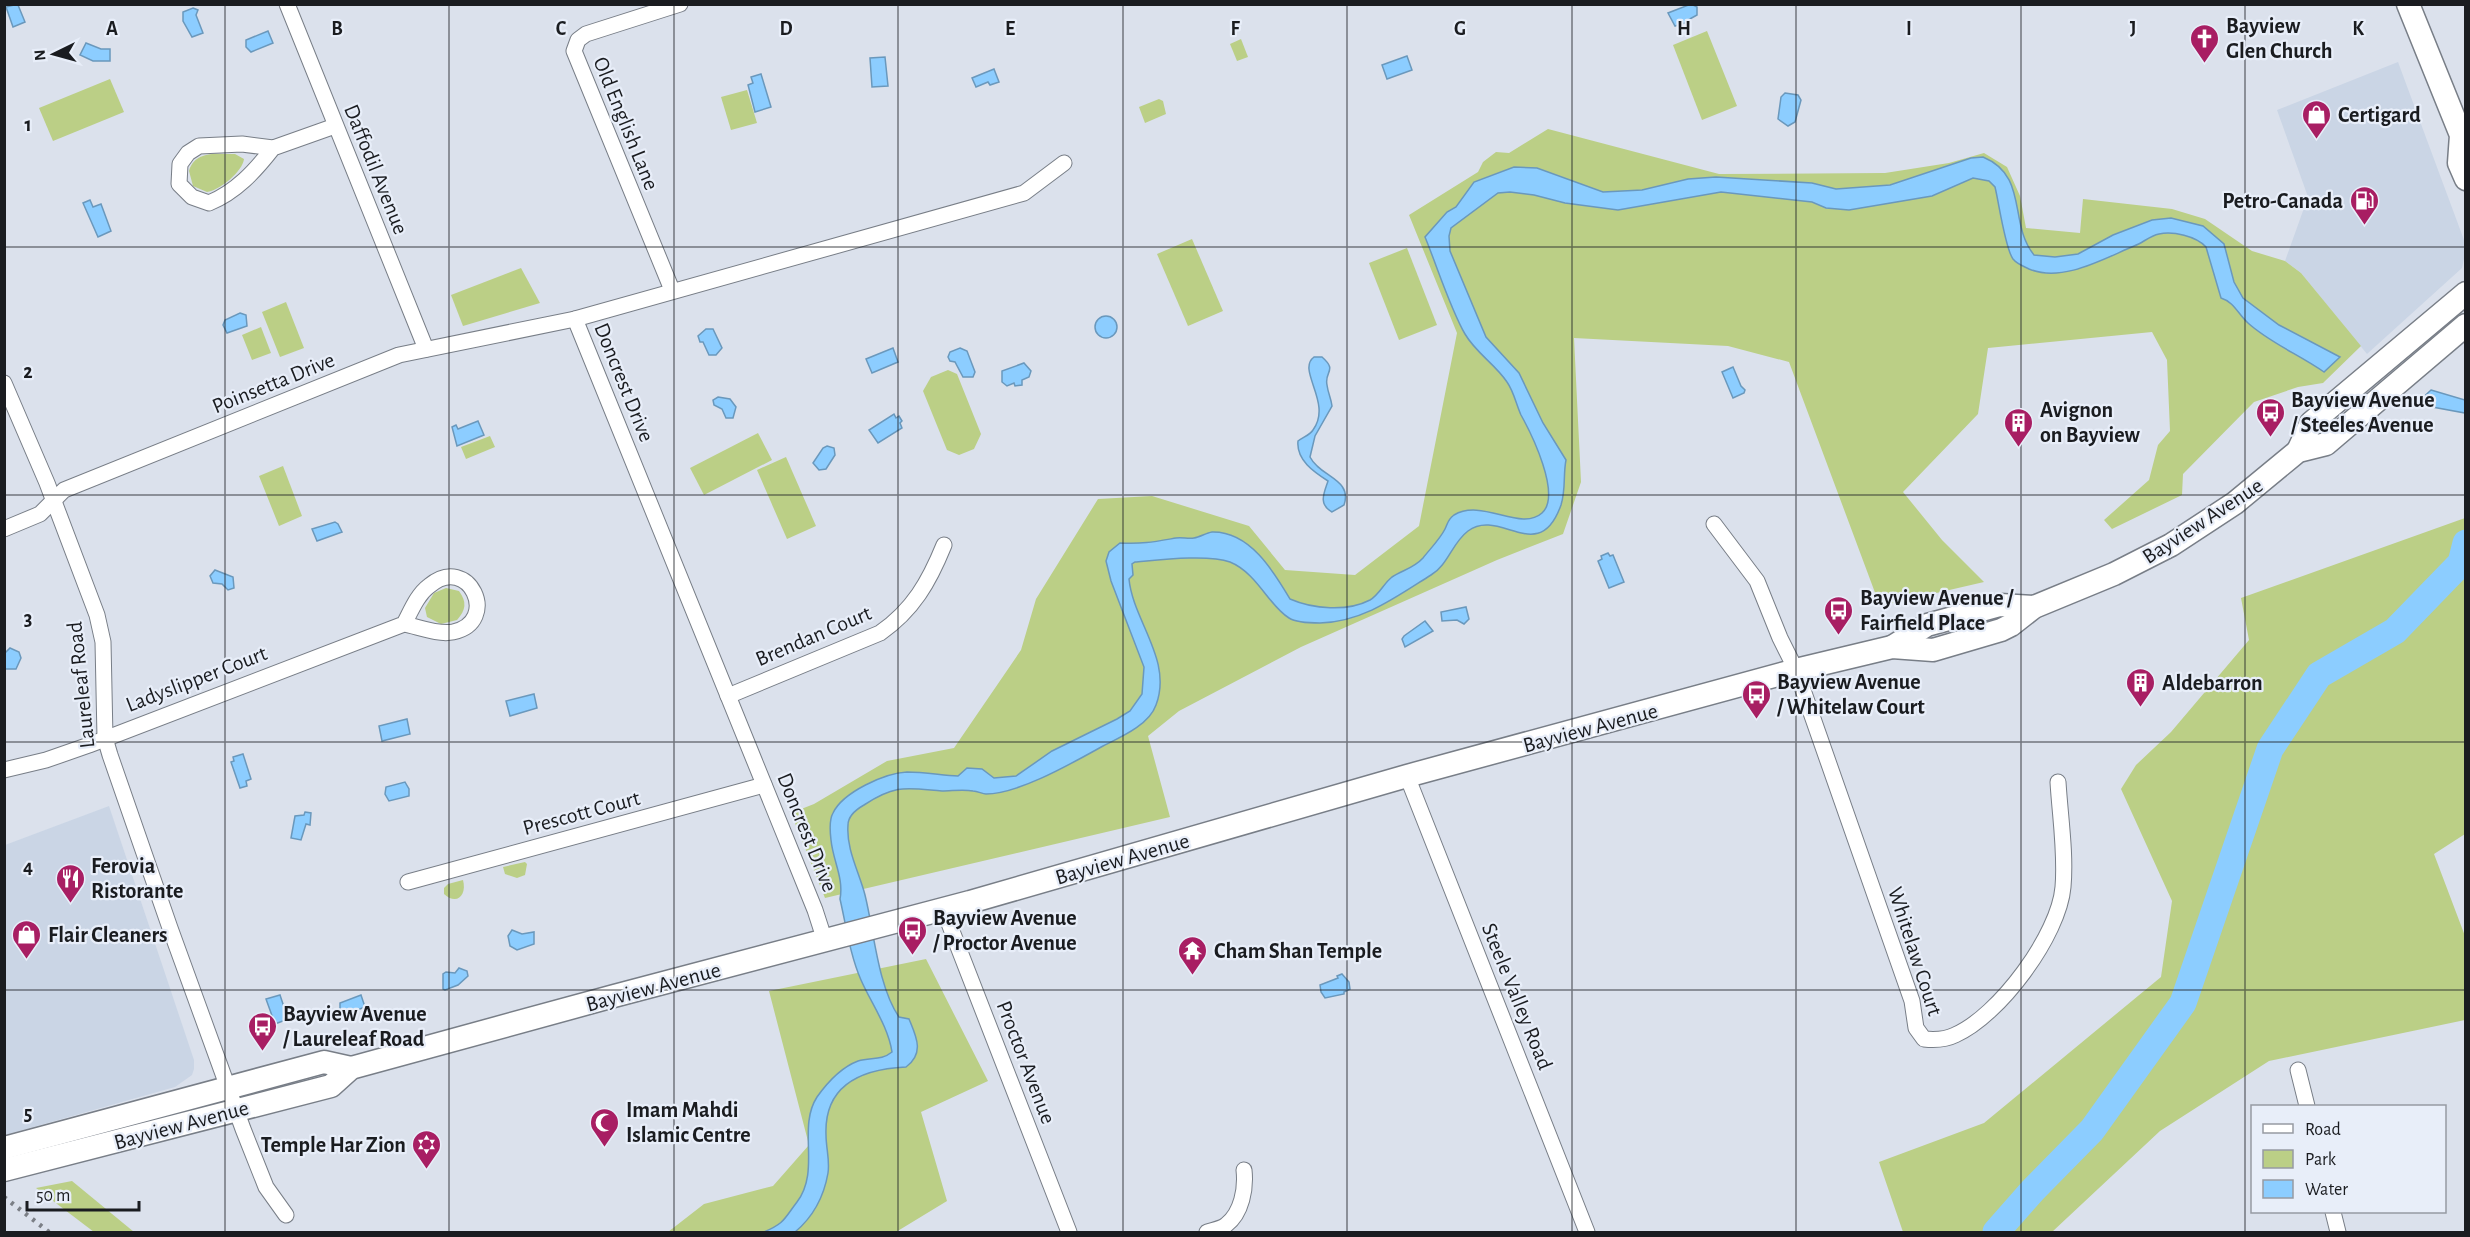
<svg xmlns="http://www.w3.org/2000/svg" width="2470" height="1237" font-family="'Alegreya Sans',sans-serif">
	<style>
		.built { fill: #cad5e5 }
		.green { fill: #bbcf86 }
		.water { fill: #8ccdff; stroke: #6a98bc; stroke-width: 1.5 }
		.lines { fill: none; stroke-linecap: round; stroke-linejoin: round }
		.river { stroke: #8ccdff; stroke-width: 27 }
		.street-casing { stroke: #787e87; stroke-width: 17 }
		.secondary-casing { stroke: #787e87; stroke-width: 25 }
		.street { stroke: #fff; stroke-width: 15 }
		.secondary { stroke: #fff; stroke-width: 22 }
		.rail { stroke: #7b7f86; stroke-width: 4.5; stroke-dasharray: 3 6; stroke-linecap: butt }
		.grid { fill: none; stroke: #1a1c20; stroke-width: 1.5; stroke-opacity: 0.55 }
		.labels { text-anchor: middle; stroke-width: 4.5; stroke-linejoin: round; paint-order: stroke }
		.poi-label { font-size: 22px; font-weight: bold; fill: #1a1c20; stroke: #e8eef9; text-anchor: start }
		.street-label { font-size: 22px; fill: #1a1c20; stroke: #e8eef9 }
		.grid-label { font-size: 20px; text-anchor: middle; font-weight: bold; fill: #1a1c20; stroke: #e8eef9; stroke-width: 4.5; stroke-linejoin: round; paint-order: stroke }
	</style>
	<rect width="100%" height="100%" fill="#dbe1ec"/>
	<g class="built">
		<path d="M2398,62L2464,240L2465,254L2462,268L2367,354L2301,273L2285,261L2308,197L2277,110Z"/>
		<path d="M109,806L194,1060V1069L192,1075L175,1087L5,1135V845Z"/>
	</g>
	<g class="green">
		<path d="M1707,31L1737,106L1702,120L1673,45Z"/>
		<path d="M1241,39L1248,57L1237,61L1230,44Z"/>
		<path d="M110,79L124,112L53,141L39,108Z"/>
		<path d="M747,90L757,123L731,130L721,97Z"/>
		<path d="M1159,99L1163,101L1166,114L1145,123L1139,107Z"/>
		<path d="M1548,129L1719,174L1885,173L1949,163L1984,153L2007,167L2020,196L2026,228L2080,233L2083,199L2172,209L2205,219L2252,251L2285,261L2301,273L2361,346L2323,383L2298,387L2254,402L2183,474L2182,495L2112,529L2104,520L2149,480L2158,445L2170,431L2167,360L2152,332L1988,348L1978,414L1903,492L1942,540L1984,582L1880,606L1789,362L1728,346L1574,338L1581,482L1563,534L1497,560L1301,647L1179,711L1148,736L1170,817L825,898L791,813L814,804L887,761L954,748L1021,650L1036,599L1098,499L1152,496L1249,526L1285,570L1355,575L1419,526L1457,333L1409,215L1478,172L1483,162L1496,152L1509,153Z"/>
		<path d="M235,154L244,159C243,171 219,191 207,192L193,186L189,171C195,150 217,154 235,154Z"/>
		<path d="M1192,239L1223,311L1188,326L1157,254Z"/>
		<path d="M1407,248L1437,325L1399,340L1369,263Z"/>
		<path d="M521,268L540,303L463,326L451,295Z"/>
		<path d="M286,302L304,348L280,357L262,312Z"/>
		<path d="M261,327L271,353L252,360L242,335Z"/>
		<path d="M948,370L957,374L981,434L974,449L959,455L947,450L923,391L931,377Z"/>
		<path d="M758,433L772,460L704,495L690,468Z"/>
		<path d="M490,436L495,447L466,459L461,447Z"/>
		<path d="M786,457L816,526L787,539L757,470Z"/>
		<path d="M283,466L302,516L279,526L259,476Z"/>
		<path d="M2465,518V834L2434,854L2465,936V1020L2269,1061L2160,1131L2052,1232H1903L1879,1162L1984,1123L2161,977L2172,901L2121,789L2136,765L2171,732L2249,640L2241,598Z"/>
		<path d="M446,588L459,591C467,602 466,610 457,620L441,624L427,617L425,608L434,593Z"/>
		<path d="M525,862L527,864L525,875L517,878L505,874L503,867Z"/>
		<path d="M463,880C467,895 457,906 444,894V888L448,884Z"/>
		<path d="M926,959L988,1081L921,1112L947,1201L896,1232H668L704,1204L773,1186L809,1145L769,991Z"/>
		<path d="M72,1181L134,1232H94L36,1188Z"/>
	</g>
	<g class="water">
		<path d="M1691,4L1697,7V15L1688,20V22L1675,26L1668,13Z"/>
		<path d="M14,5H18L25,22L13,27L6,7Z"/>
		<path d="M193,8L198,10L196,15L203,33L192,37L183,21V12Z"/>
		<path d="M268,31L273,43L251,52L246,47V40Z"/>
		<path d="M86,43L101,49H110V61H93L80,55Z"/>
		<path d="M1407,56L1412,70L1387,79L1382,65Z"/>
		<path d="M885,57L888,86L872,87L870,58Z"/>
		<path d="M994,69L999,82L990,85L988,82L976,87L972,78Z"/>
		<path d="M761,74L771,107L755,112L748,85L753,83L751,77Z"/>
		<path d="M1785,93L1798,95L1801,100L1795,122L1788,126L1778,119L1781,97Z"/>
		<path d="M1983,157C2029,176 2008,223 2034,255L2055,257L2078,254L2113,235L2152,220L2171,218L2203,226L2224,244L2234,282L2243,298L2279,325L2340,357L2324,372C2300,355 2270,343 2248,323C2238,314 2234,302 2221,298L2206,247C2196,236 2173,231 2159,234C2149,236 2143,243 2134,246C2103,259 2062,283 2029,269C2023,266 2017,264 2013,259C2005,248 1999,203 1995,187L1989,181L1973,178L1932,196L1849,210L1826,208L1812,202L1721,192L1618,210L1565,203L1534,195L1510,192L1498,193L1451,228L1449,236L1450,251L1486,337L1519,373L1543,423L1566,460C1563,475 1566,489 1561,505C1539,567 1500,507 1468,531C1452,543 1448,565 1431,575C1396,597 1363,622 1320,623C1311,623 1297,623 1289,618C1269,606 1257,573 1230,562C1208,554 1158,560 1135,562L1132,564L1133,575L1129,579C1133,621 1173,660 1156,705C1149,725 1121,737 1103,746C1074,762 1019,794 986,794C982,794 978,791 973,791C963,789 952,791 942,791C906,788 896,784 864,805C857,809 848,816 848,825C846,849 859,872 865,895C874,931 878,987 899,1017L909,1019C916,1036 925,1053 906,1067C862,1069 824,1084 826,1135C826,1148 830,1160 828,1173C824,1196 813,1217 795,1232H764C785,1223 784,1219 797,1202C821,1170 797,1128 817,1097C827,1083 842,1067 858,1061C871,1057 881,1061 892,1052C888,1026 871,1003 861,980C850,955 846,925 840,899C844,878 833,861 831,840C830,832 829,820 833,813C843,792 885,773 907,772C924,772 941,775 958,776L967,768L982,769L994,778L1016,776L1052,751L1117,719L1130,711L1142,694L1144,667L1111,581L1106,561L1109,552L1120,543C1144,544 1153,542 1176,538C1182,537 1188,539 1194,538C1200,537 1206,533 1212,532C1250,531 1274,572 1290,599C1313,609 1347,612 1370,600C1379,595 1384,583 1392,577C1403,570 1414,568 1423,558C1430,549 1440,539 1445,529C1448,523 1448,519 1454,515C1482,498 1521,532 1542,513C1562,495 1531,433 1521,415C1516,404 1514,392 1507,382C1495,364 1476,353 1465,334C1450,308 1437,266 1425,237L1447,212L1456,207L1474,182L1514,167L1537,168L1603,192L1642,190L1688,179L1716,177L1812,183L1836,189L1890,185L1971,158Z"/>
		<path d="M90,200L93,207L101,204L111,231L98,237L83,203Z"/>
		<path d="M240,313L246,315L247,326L227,333L223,325L225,320Z"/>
		<circle cx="1106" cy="327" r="11"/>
		<path d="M706,329H713L722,348L716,355H709L703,342H700L698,336Z"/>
		<path d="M893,348L898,362L872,373L866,359Z"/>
		<path d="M960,348L967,351L975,372L973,377H963L955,362L950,361L948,357L950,352Z"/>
		<path d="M1314,357H1322C1338,371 1324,371 1327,385C1328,393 1331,398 1332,406L1315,436L1310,457C1320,477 1353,479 1344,505L1332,512C1318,504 1324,493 1328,481C1314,472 1296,460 1298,441C1303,437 1310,435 1313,430C1333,403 1296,370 1314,357Z"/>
		<path d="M1024,363L1031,371L1029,377L1022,380V385L1015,386L1014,383L1007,386L1002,382V371Z"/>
		<path d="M1733,367L1741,386L1745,390L1744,393L1733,398L1722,372Z"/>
		<path d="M2431,390L2465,400V413L2416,404Z"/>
		<path d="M718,397L730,399L736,407L733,418H726L722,409L714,405L713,400Z"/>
		<path d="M894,414L896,418L899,416L902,421L900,423L902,428L878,443L869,430Z"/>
		<path d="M478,421L484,435L457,446L452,427L456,425L458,429Z"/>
		<path d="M827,446L834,448L835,455L826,469L819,470L813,463L823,448Z"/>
		<path d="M335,522L338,524L342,532L317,541L312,529Z"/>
		<path d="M1608,553L1610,556L1613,555L1624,582L1609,588L1598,561L1602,559L1601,556Z"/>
		<path d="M215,570L233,577L234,588L228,590L222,584L213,583L210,576Z"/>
		<path d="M1466,607L1469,619L1464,624L1457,620L1442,621L1441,612Z"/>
		<path d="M1425,621L1433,631L1405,647L1402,639L1404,636Z"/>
		<path d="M10,648L19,652L21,658L16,669H5L4,654Z"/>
		<path d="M534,694L537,708L510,716L506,701Z"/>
		<path d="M407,719L410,734L382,741L379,726Z"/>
		<path d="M243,754L251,779L246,781L247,786L240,788L231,762L234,761L233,757Z"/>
		<path d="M405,782L409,789V796L389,801L385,794L386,787Z"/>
		<path d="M305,812L311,813L310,825L306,824L301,840L291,838L295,816L304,815Z"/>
		<path d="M512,930L522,934L534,932V944L517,950L510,946L508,936Z"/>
		<path d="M459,968L467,971L468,976L458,985L445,990L443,989V974L446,972L455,973Z"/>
		<path d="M1342,974L1349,982L1350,989L1344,992V994L1325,998L1321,992L1320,985L1338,978L1337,976Z"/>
		<path d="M280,995L288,1019L275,1024L266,999Z"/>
		<path d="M361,995L365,1007L344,1015L340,1011V1003Z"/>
	</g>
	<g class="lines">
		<path class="river" d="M1996,1232L2033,1190L2092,1130L2183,1003L2270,749L2319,675L2395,631L2461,563L2466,543"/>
		<defs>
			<g id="street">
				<path d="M287,4L426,349"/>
				<path d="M273,148C255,171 236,192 209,203L192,197L179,184L180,164L188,153L199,146L242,144L273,148L335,126"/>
				<path d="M672,290L574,51L578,40L586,34L680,4"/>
				<path d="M4,383L47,483L97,615L103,642L105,738L110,755L170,928L243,1129L266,1187L286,1215"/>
				<path d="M1714,524L1757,581L1780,638L1796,670L1912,1001L1916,1028L1924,1039C1934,1040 1945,1040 1955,1035C1999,1016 2059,935 2063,887C2066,853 2060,816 2058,782"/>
				<path d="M4,529L40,514L64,490L399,355L575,319"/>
				<path d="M728,696L880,633C913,610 929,582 944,545"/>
				<path d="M4,770L46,760L89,745L404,624C419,627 438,635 453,632C501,622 469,552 429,586C417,595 411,611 404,624"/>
				<path d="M1407,776L1587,1232"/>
				<path d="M408,882L764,785"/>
				<path d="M943,908L1069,1232"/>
				<path d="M825,941L815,910L575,319L1024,193L1064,163"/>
				<path d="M2298,1070L2307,1106"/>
				<path d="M2333,1212L2338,1232"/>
				<path d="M1207,1232C1213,1230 1221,1229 1226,1225C1242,1213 1246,1188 1244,1170"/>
			</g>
			<g id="secondary">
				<path d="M2408,4L2461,135L2459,163L2466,179"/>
				<path d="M2298,451L2311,423L2466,293"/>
				<path d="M1892,647L1927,625L2000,605L2034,607"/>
				<path d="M4,1148L324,1062L351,1068"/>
				<path d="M4,1170L331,1086L351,1068L614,996L970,902L1407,776L1796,670L1892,647L1933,650L2001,630L2011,625L2034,607L2114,574L2171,545L2235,503L2298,451L2326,444L2466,325"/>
			</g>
		</defs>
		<use href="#street" class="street-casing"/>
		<use href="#secondary" class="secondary-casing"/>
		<use href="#street" class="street"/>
		<use href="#secondary" class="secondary"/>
		<path class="rail" d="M4,1197L49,1232"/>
	</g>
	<path class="grid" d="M225,4V1232M449,4V1232M674,4V1232M898,4V1232M1123,4V1232M1347,4V1232M1572,4V1232M1796,4V1232M2021,4V1232M2245,4V1232M4,247H2466M4,495H2466M4,742H2466M4,990H2466"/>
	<defs>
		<symbol id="church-pin" viewBox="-11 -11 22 30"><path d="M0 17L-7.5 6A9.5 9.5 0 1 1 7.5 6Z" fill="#a81e63" stroke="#e8eef9"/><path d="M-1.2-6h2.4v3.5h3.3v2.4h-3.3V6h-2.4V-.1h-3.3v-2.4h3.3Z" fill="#fff"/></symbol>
		<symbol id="shop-pin" viewBox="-11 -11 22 30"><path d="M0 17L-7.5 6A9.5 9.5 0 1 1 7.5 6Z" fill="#a81e63" stroke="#e8eef9"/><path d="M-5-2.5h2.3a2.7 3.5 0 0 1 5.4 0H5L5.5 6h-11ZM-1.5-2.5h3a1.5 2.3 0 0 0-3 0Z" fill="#fff"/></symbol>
		<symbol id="fuel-pin" viewBox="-11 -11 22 30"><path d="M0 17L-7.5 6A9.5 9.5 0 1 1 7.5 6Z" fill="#a81e63" stroke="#e8eef9"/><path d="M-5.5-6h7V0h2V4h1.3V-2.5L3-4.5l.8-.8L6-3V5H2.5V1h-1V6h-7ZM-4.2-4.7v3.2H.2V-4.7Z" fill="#fff"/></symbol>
		<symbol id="bus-pin" viewBox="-11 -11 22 30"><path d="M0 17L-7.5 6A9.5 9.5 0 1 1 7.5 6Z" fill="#a81e63" stroke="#e8eef9"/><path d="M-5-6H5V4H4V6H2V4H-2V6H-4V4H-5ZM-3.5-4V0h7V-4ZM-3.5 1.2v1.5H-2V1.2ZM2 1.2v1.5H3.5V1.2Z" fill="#fff"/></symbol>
		<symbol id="building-pin" viewBox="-11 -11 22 30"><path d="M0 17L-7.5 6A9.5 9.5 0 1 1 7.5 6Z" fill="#a81e63" stroke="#e8eef9"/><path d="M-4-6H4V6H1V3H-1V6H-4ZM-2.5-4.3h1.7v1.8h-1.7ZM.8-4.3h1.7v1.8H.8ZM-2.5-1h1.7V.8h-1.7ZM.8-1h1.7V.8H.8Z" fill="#fff"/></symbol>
		<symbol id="restaurant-pin" viewBox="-11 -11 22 30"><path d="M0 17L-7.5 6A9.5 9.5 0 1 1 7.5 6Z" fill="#a81e63" stroke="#e8eef9"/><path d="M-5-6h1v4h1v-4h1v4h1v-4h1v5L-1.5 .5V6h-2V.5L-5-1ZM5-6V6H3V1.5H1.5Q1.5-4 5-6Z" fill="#fff"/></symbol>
		<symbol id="temple-pin" viewBox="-11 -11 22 30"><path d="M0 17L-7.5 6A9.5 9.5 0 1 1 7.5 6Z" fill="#a81e63" stroke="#e8eef9"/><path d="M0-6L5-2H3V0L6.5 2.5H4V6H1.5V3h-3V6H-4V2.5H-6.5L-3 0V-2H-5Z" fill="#fff"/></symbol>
		<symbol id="mosque-pin" viewBox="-11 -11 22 30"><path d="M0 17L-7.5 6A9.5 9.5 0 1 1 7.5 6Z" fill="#a81e63" stroke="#e8eef9"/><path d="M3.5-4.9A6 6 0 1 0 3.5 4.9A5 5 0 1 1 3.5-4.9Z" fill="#fff"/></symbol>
		<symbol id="synagogue-pin" viewBox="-11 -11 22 30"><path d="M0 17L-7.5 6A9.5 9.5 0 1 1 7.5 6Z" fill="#a81e63" stroke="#e8eef9"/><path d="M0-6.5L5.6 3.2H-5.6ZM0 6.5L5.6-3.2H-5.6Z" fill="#fff"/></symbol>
	</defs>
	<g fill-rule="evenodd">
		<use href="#church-pin" x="2188" y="22" width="33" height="45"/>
		<use href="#shop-pin" x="2300" y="98" width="33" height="45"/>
		<use href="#fuel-pin" x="2348" y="184" width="33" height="45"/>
		<use href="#bus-pin" x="2254" y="396" width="33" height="45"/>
		<use href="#building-pin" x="2002" y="406" width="33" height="45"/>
		<use href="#bus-pin" x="1822" y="594" width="33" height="45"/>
		<use href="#building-pin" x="2124" y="666" width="33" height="45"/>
		<use href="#bus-pin" x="1740" y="678" width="33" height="45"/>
		<use href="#restaurant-pin" x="54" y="862" width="33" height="45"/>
		<use href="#bus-pin" x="896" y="914" width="33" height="45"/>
		<use href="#shop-pin" x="10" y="918" width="33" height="45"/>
		<use href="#temple-pin" x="1176" y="934" width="33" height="45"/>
		<use href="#bus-pin" x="246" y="1010" width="33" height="45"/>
		<use href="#mosque-pin" x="588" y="1106" width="33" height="45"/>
		<use href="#synagogue-pin" x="410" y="1128" width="33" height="45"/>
	</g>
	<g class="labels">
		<g class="poi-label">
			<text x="2226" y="33">Bayview<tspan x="2226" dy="25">Glen Church</tspan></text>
			<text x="2338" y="122">Certigard</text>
			<text x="2343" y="208" text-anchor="end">Petro-Canada</text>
			<text x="2291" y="407">Bayview Avenue<tspan x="2291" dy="25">/ Steeles Avenue</tspan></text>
			<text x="2040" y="417">Avignon<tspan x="2040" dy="25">on Bayview</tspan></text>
			<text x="1860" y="605">Bayview Avenue /<tspan x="1860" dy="25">Fairfield Place</tspan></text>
			<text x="1777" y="689">Bayview Avenue<tspan x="1777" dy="25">/ Whitelaw Court</tspan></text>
			<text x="2162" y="690">Aldebarron</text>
			<text x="91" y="873">Ferovia<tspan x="91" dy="25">Ristorante</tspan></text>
			<text x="933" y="925">Bayview Avenue<tspan x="933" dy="25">/ Proctor Avenue</tspan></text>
			<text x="48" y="942">Flair Cleaners</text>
			<text x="1214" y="958">Cham Shan Temple</text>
			<text x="283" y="1021">Bayview Avenue<tspan x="283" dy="25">/ Laureleaf Road</tspan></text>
			<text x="626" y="1117">Imam Mahdi<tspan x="626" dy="25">Islamic Centre</tspan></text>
			<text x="406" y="1152" text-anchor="end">Temple Har Zion</text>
		</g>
		<g class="street-label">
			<text transform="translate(627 123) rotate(68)" y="8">Old English Lane</text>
			<text transform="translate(377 169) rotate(68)" y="8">Daffodil Avenue</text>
			<text transform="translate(273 382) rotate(-22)" y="8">Poinsetta Drive</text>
			<text transform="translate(625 382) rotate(68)" y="8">Doncrest Drive</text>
			<text transform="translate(2202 520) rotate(-33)" y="8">Bayview Avenue</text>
			<text transform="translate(813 635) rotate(-23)" y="8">Brendan Court</text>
			<text transform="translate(196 678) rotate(-21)" y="8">Ladyslipper Court</text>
			<text transform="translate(80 685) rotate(-96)" y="8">Laureleaf Road</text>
			<text transform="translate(1590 727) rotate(-15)" y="8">Bayview Avenue</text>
			<text transform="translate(581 812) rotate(-15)" y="8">Prescott Court</text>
			<text transform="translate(808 832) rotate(68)" y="8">Doncrest Drive</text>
			<text transform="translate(1122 858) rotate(-16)" y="8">Bayview Avenue</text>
			<text transform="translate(1916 951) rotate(72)" y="8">Whitelaw Court</text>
			<text transform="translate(653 986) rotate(-15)" y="8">Bayview Avenue</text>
			<text transform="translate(1518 996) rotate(68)" y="8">Steele Valley Road</text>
			<text transform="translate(1027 1062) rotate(69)" y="8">Proctor Avenue</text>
			<text transform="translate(181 1124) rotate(-15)" y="8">Bayview Avenue</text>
		</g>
	</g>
	<g class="grid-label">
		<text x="112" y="35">A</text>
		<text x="337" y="35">B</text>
		<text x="561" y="35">C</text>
		<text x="786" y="35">D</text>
		<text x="1010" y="35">E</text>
		<text x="1235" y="35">F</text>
		<text x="1460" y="35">G</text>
		<text x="1684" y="35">H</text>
		<text x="1909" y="35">I</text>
		<text x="2133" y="35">J</text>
		<text x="2358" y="35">K</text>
		<text x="28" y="131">1</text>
		<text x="28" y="378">2</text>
		<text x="28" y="625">3</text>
		<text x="28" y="873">4</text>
		<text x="28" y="1120">5</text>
	</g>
	<rect width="2470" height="1237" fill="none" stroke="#1a1c20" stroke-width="12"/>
	<rect x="2251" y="1105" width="195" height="108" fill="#e8eef9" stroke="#969aa2" stroke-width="1.5"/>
	<rect x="2263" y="1124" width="30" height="9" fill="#ffffff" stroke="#969aa2" stroke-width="1.5"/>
	<text x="2305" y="1135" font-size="18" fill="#1a1c20">Road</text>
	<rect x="2263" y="1150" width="30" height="18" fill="#bbcf86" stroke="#969aa2" stroke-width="1.5"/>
	<text x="2305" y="1165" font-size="18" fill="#1a1c20">Park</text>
	<rect x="2263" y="1180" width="30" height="18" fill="#8ccdff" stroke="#969aa2" stroke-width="1.5"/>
	<text x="2305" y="1195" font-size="18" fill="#1a1c20">Water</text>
	<g transform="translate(54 54) rotate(265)" stroke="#e8eef9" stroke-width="4.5" paint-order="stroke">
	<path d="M0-4.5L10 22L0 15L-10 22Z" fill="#1a1c20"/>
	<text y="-9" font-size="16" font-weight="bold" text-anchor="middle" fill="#1a1c20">N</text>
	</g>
	<path d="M27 1201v9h112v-9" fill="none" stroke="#1a1c20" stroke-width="3"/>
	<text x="36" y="1201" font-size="18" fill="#1a1c20" stroke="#e8eef9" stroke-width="4.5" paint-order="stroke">50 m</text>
</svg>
